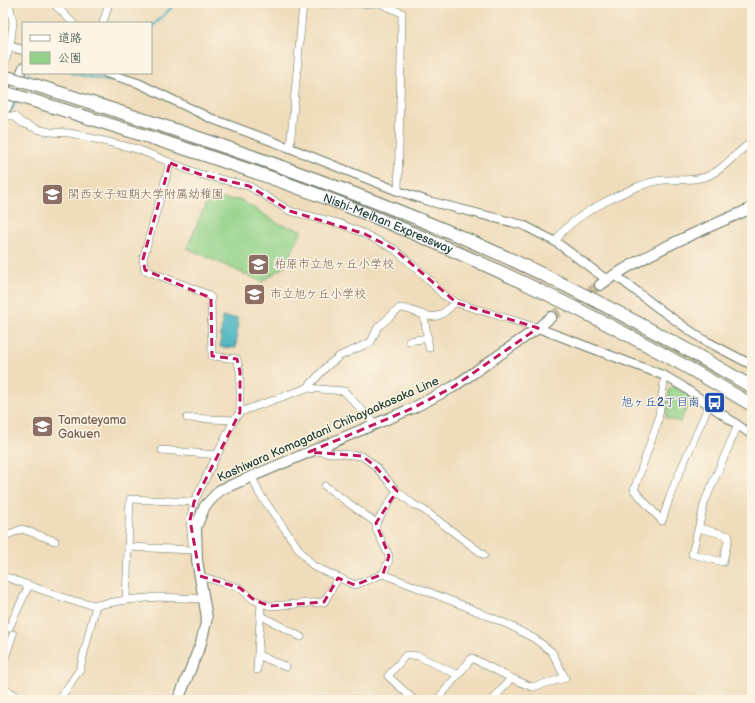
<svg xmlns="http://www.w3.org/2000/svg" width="755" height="703" font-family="'Balsamiq Sans','Klee One',sans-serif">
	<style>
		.green { fill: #92d289; stroke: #58885e }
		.water { fill: #45b3c1; stroke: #32787a }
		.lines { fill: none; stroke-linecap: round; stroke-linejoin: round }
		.stream { stroke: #45b3c1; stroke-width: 2.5 }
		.primary-tunnel { stroke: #c5bca0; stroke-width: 10; stroke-dasharray: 10 5; stroke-linecap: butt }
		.minor-casing { stroke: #687563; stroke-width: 8 }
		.tertiary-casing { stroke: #687563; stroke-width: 10 }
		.primary-casing { stroke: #687563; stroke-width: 12 }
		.motorway-casing { stroke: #687563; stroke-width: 14 }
		.minor { stroke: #fff; stroke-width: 7 }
		.tertiary { stroke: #fff; stroke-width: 8 }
		.primary { stroke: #fff; stroke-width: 10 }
		.motorway { stroke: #fff; stroke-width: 12 }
		.motorway-bridge-casing { stroke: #687563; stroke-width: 14; stroke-linecap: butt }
		.motorway-bridge { stroke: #fff; stroke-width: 12 }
		.marked { fill: none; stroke: #c2185b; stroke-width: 3; stroke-dasharray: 8 5; stroke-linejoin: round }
		.labels { text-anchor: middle; stroke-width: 3; stroke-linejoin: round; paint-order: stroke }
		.education-label { font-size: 12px; fill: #785e54; stroke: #fcf5e5; text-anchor: start }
		.street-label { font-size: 12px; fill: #1f3d34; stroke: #fcf5e5 }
		.transit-label { font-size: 12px; fill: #164399; stroke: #fcf5e5; text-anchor: end }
	</style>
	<rect width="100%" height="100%" fill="#fcf5e5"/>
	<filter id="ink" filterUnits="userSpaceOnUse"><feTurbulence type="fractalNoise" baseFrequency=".025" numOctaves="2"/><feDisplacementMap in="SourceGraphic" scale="8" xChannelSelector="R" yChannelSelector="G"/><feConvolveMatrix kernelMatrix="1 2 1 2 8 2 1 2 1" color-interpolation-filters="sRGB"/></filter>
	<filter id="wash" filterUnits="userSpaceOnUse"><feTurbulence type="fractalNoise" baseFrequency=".012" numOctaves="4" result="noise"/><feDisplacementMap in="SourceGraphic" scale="16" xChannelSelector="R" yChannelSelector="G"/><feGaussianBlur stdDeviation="0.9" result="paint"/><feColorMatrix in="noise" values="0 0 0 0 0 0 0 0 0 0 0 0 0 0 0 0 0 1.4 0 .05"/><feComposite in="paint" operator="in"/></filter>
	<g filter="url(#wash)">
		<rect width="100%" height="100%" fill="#efdcbb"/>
		<g class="green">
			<path d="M208,198L241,200L279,224L302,230L285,266L262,282L187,248Z"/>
			<path d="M673,386L692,397L680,422L666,418L669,390Z"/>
		</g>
		<path class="water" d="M222,317L238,318L236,348L220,347Z"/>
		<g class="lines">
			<g class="stream">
				<path d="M151,28L176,3"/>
				<path d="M71,73L110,81L112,77"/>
				<path d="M26,80L29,73"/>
				<path d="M8,109L12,110L17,99"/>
			</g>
		</g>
	</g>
	<g filter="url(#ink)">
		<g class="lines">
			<path class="primary-tunnel" d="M551,317L600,285"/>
			<defs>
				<g id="minor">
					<path d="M53,3L73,23"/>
					<path d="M103,23L109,3"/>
					<path d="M3,67L10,47L13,22L9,3"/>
					<path d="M3,116H14L22,123L37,129L50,132L70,133L137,149L199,174L249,186L290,211L341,224L365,234L394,249L423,274L443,295L457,303L538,328"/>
					<path d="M290,148L303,4H382L402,13L398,191"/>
					<path d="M170,163L143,259L145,270L207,294L211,298L212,356L237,359L240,372V412"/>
					<path d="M556,242C565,218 632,186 656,181C673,178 689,182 705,177C723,171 736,152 752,142"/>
					<path d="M424,315L429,348"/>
					<path d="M409,341L428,338"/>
					<path d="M665,376L658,421L634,490L662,521L672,490L709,405"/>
					<path d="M307,388L327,366L340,356L371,342L378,327L400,308C413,308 427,321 440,315C446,312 451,306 455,302"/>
					<path d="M187,418L234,420"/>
					<path d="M162,450L217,455"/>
					<path d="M312,451L362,456L374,465L397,491L413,504L424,510L484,555"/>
					<path d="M252,476L259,493L301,552L313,566L355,585L383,574L467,607L509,625L535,639L552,652L565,678L532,687L511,678"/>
					<path d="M325,486L376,523"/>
					<path d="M699,528L729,536L723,562L692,554L705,501L738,425"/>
					<path d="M3,540L5,536L22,529L55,541"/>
					<path d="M192,543L190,520L194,502L234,420L240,412L307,388L344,391L375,424"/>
					<path d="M128,547L193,550"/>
					<path d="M383,574L389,560V556L376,529V523L397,491"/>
					<path d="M3,576L73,601L96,605L126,600L158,597L204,599"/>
					<path d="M200,576L240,588L254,600L270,606L324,602L338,578"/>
					<path d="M126,600L130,499L194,502"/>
					<path d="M260,615L301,637"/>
					<path d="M9,628L29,585"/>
					<path d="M258,655L286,667"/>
					<path d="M3,664L13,634"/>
					<path d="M257,670L261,603"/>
					<path d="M3,688L24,700"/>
					<path d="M59,700L80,669L96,605"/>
					<path d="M414,700L388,676L406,655L418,656L458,675"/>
					<path d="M437,700L472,658L511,678L493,700"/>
				</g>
				<g id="tertiary">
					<path d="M3,45L23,50"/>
					<path d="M106,73L138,83L210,118L290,148L398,191L428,201L523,225L556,242L607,280"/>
					<path d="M3,113L8,106L23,67"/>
					<path d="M614,274L658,308L702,339L752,365"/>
					<path d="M538,328L665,376L682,386L752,435"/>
				</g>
				<g id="primary">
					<path d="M600,285C647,252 700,231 752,208"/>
					<path d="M178,700L201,643L207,618L197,560L196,527L205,506L220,490L413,408L453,387L538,328L551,317"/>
				</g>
				<g id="motorway">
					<path d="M35,85C173,128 311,174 445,230C551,275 653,329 752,387"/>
					<path id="s1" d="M31,100C144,135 257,170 367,214C500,268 629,331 752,405"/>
				</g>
			</defs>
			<use href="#minor" class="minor-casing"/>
			<use href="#tertiary" class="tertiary-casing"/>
			<use href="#primary" class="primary-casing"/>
			<use href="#motorway" class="motorway-casing"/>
			<use href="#minor" class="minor"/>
			<use href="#tertiary" class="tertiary"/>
			<use href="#primary" class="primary"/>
			<use href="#motorway" class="motorway"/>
			<defs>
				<g id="motorway-bridge">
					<path d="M3,76L35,85"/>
					<path d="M3,92L31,100"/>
				</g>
			</defs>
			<use href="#motorway-bridge" class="motorway-bridge-casing"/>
			<use href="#motorway-bridge" class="motorway-bridge"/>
		</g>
	</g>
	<path class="marked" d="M170,163L199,174L249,186L290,211L365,234L394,249L457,303L538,328L453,387L413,408L309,452L362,456L374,465L397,491L376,523L389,556L383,574L355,585L338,578L324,602L270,606L254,600L240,588L200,576L190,520L194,502L240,412V372L237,359L212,356L211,298L145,270L143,259Z"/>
	<defs>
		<symbol id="school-square" viewBox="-11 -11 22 22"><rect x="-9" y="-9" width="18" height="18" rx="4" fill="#8d6e63" stroke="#fcf5e5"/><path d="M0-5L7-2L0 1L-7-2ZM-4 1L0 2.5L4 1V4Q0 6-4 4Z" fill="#fff"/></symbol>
		<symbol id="bus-square" viewBox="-11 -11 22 22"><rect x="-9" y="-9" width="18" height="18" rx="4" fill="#1a4fb4" stroke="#fcf5e5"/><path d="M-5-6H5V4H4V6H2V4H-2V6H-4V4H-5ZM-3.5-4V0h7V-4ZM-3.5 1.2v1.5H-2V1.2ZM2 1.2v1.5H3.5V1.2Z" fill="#fff"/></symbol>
		<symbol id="university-square" viewBox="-11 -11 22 22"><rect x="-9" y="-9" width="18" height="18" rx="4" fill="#8d6e63" stroke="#fcf5e5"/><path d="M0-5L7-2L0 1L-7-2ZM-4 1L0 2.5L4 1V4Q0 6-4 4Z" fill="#fff"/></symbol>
	</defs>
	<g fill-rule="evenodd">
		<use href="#school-square" x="40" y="182" width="25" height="25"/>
		<use href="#school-square" x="246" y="252" width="25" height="25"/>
		<use href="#school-square" x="242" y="282" width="25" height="25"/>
		<use href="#bus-square" x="702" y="390" width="25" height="25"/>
		<use href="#university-square" x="30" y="414" width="25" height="25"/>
	</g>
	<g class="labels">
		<g class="education-label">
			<text x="68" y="198">関西女子短期大学附属幼稚園</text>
			<text x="274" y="268">柏原市立旭ヶ丘小学校</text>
			<text x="270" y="298">市立旭ケ丘小学校</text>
			<text x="58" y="424">Tamateyama<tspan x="58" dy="14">Gakuen</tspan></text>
		</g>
		<g class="street-label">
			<text dy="4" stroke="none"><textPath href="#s1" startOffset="378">Nishi-Meihan Expressway</textPath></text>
			<text transform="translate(328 429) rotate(-24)" y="4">Kashiwara Komagatani Chihayaakasaka Line</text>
		</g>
		<g class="transit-label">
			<text x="700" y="406">旭ヶ丘2丁目南</text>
		</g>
	</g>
	<rect width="755" height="703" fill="none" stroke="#fcf5e5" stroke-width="16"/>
	<rect x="22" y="22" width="130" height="52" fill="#fcf5e5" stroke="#a4ab9e"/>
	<rect x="30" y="35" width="20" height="6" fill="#ffffff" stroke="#a4ab9e"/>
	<text x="58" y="42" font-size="12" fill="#1f3d34">道路</text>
	<rect x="30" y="52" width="20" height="12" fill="#92d289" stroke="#a4ab9e"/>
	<text x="58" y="62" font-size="12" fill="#1f3d34">公園</text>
</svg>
